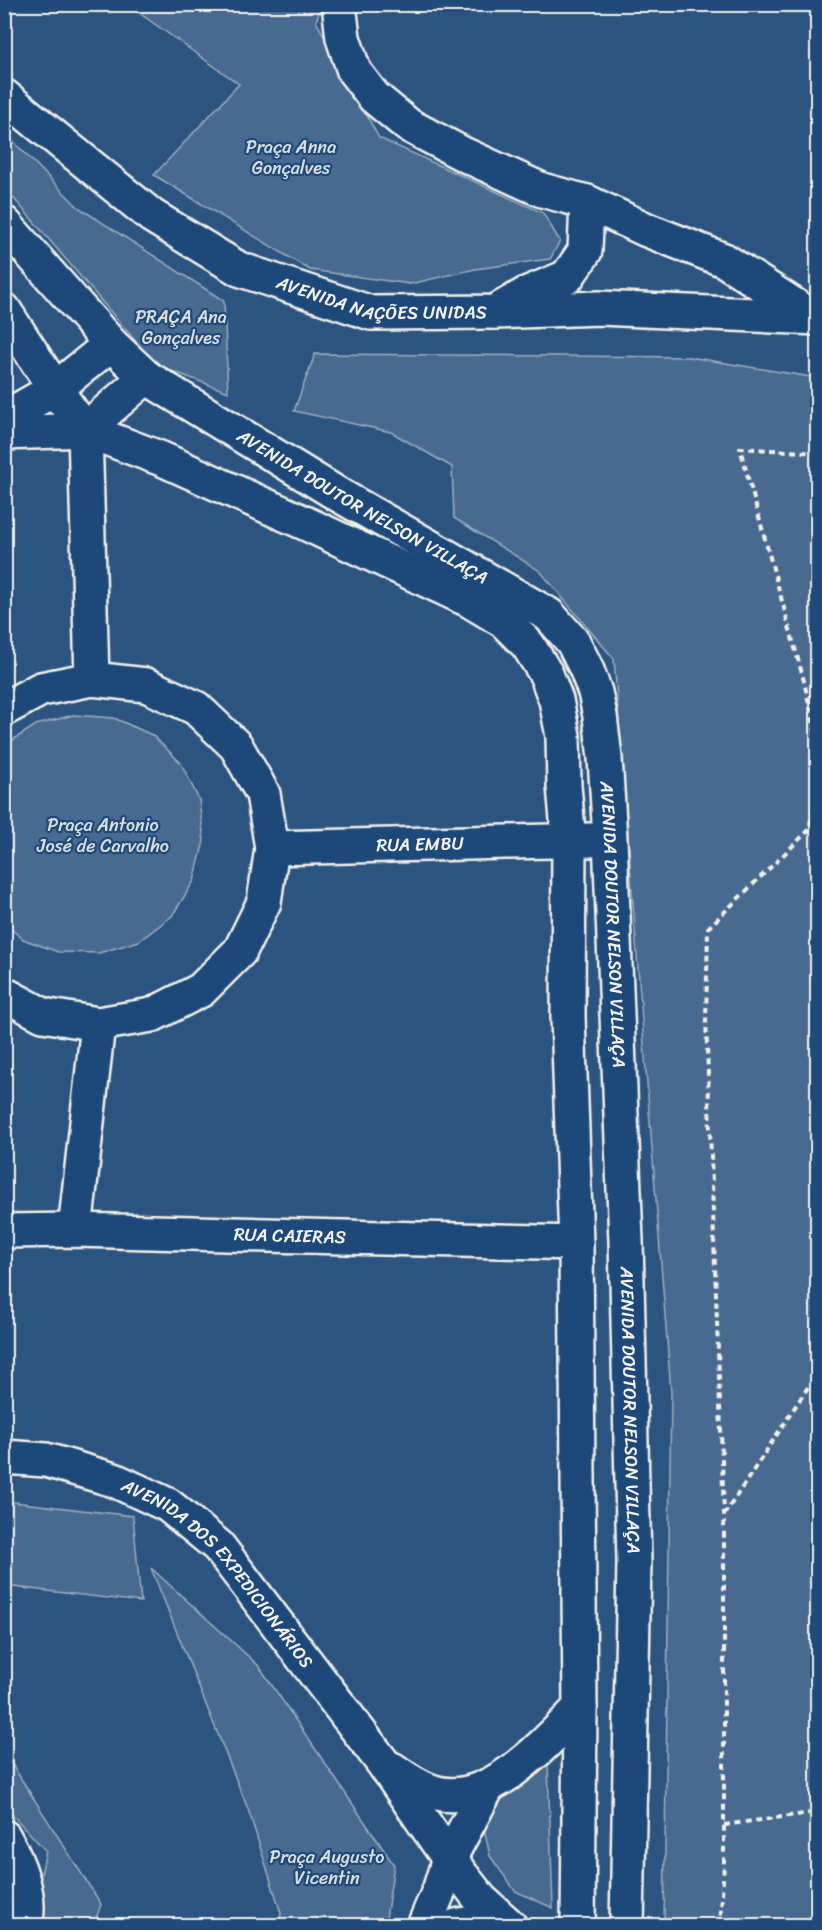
<svg xmlns="http://www.w3.org/2000/svg" width="822" height="1930" font-family="Sriracha,sans-serif">
	<style>
		.green { fill: #496b90; stroke: #9eaebc; stroke-width: 1.5 }
		.lines { fill: none; stroke-linecap: round; stroke-linejoin: round }
		.street-casing { stroke: #f4f1e8; stroke-width: 38 }
		.secondary-casing { stroke: #f4f1e8; stroke-width: 38 }
		.path { stroke: #f4f1e8; stroke-width: 4; stroke-dasharray: 6 4.5; stroke-linecap: butt }
		.street { stroke: #1f4a7a; stroke-width: 33 }
		.secondary { stroke: #1f4a7a; stroke-width: 33 }
		.labels { text-anchor: middle; stroke-width: 4.5; stroke-linejoin: round; paint-order: stroke }
		.park-label { font-size: 18px; fill: #dadddb; stroke: #1f4a7a }
		.street-label { font-size: 18px; fill: #f4f1e8; stroke: #1f4a7a }
	</style>
	<rect width="100%" height="100%" fill="#2c5481"/>
	<filter id="ink" filterUnits="userSpaceOnUse"><feTurbulence type="fractalNoise" baseFrequency=".0167" numOctaves="2"/><feDisplacementMap in="SourceGraphic" scale="12" xChannelSelector="R" yChannelSelector="G"/><feConvolveMatrix kernelMatrix="1 2 1 2 8 2 1 2 1" color-interpolation-filters="sRGB"/></filter>
	<g filter="url(#ink)">
		<g class="green">
			<path d="M128,5H322L316,21L379,138L543,213L560,241L550,259L475,269L410,284L310,270L154,175L239,84Z"/>
			<path d="M4,132L78,207L224,301L228,392L156,365L5,188Z"/>
			<path d="M315,354L689,357L817,378V1925H664L671,1392L614,659L540,571L454,518L452,467L391,432L294,411Z"/>
			<path d="M73,715L114,718L152,735L181,763L199,800L204,841L194,881L172,916L139,941L99,953L58,952L23,939L5,924V745L36,725Z"/>
			<path d="M5,1501L133,1516L141,1602L5,1586Z"/>
			<path d="M151,1568L259,1666L394,1865L385,1925H279L281,1913L248,1809Z"/>
			<path d="M4,1752L101,1904L94,1925H30L46,1851L5,1807Z"/>
			<path d="M548,1765L553,1908L515,1891L490,1856L484,1828L492,1800L519,1777Z"/>
		</g>
		<g class="lines">
			<defs>
				<g id="street">
					<path d="M339,4L343,38L354,71L374,97L408,125L463,154L542,190L587,202L647,230L724,260L814,318"/>
					<path id="s1" d="M4,223L111,344L146,377L339,495L549,615L573,642L586,668L595,692L600,716L605,758L610,838L626,1241L634,1562L627,1926"/>
					<path d="M4,310L55,389L85,430L162,459L307,524L469,600L504,621L528,645L546,674L556,700L563,736L564,786L569,841L568,1017L576,1243L580,1708L578,1926"/>
					<path d="M495,312L528,293L567,277L585,251L587,202"/>
					<path d="M4,418L55,389L111,344"/>
					<path d="M85,430L92,679"/>
					<path d="M85,430L146,377"/>
					<path d="M4,433L85,430"/>
					<path d="M4,709L41,689L92,679L146,685L196,708L236,746L263,794L272,848L264,902L240,951L201,990L152,1015L98,1024L43,1015L4,994"/>
					<path id="s2" d="M272,848L591,840"/>
					<path d="M75,1230L98,1024"/>
					<path id="s3" d="M4,1231L75,1230L576,1243"/>
					<path id="s4" d="M4,1457L46,1460L114,1480L168,1505L218,1546L383,1763L449,1859L481,1900L510,1926"/>
					<path d="M392,1769C406,1779 421,1789 437,1793C491,1806 546,1742 580,1708"/>
					<path d="M4,1837C17,1860 34,1899 24,1926"/>
					<path d="M424,1926L440,1888L449,1859L488,1786"/>
					<path d="M456,1926L477,1922"/>
				</g>
				<g id="secondary">
					<path id="s5" d="M4,96L152,216L239,269L371,313L495,312L599,308L818,318"/>
				</g>
			</defs>
			<use href="#street" class="street-casing"/>
			<use href="#secondary" class="secondary-casing"/>
			<g class="path">
				<path d="M818,453L740,448L804,681L818,744"/>
				<path d="M812,813L818,817"/>
				<path d="M724,1515L818,1372"/>
				<path d="M724,1825L818,1812"/>
				<path d="M720,1926L724,1864V1515L706,1019L708,928L809,830L818,786"/>
			</g>
			<use href="#street" class="street"/>
			<use href="#secondary" class="secondary"/>
		</g>
	</g>
	<g class="labels">
		<g class="park-label">
			<text x="291" y="153">Praça Anna<tspan x="291" dy="21">Gonçalves</tspan></text>
			<text x="181" y="323">PRAÇA Ana<tspan x="181" dy="21">Gonçalves</tspan></text>
			<text x="103" y="831">Praça Antonio<tspan x="103" dy="21">José de Carvalho</tspan></text>
			<text x="327" y="1863">Praça Augusto<tspan x="327" dy="21">Vicentin</tspan></text>
		</g>
		<g class="street-label">
			<text dy="6" stroke="none"><textPath href="#s5" startOffset="440">AVENIDA NAÇÕES UNIDAS</textPath></text>
			<text dy="6" stroke="none"><textPath href="#s1" startOffset="462">AVENIDA DOUTOR NELSON VILLAÇA</textPath></text>
			<text dy="6" stroke="none"><textPath href="#s2" startOffset="148">RUA EMBU</textPath></text>
			<text dy="6" stroke="none"><textPath href="#s1" startOffset="1002">AVENIDA DOUTOR NELSON VILLAÇA</textPath></text>
			<text dy="6" stroke="none"><textPath href="#s3" startOffset="286">RUA CAIERAS</textPath></text>
			<text dy="6" stroke="none"><textPath href="#s1" startOffset="1488">AVENIDA DOUTOR NELSON VILLAÇA</textPath></text>
			<text dy="6" stroke="none"><textPath href="#s4" startOffset="255">AVENIDA DOS EXPEDICIONÁRIOS</textPath></text>
		</g>
	</g>
	<rect width="822" height="1930" fill="none" stroke="#1f4a7a" stroke-width="24"/>
	<rect x="12" y="12" width="798" height="1906" fill="none" stroke="#f4f1e8" stroke-width="2" filter="url(#ink)"/>
</svg>
